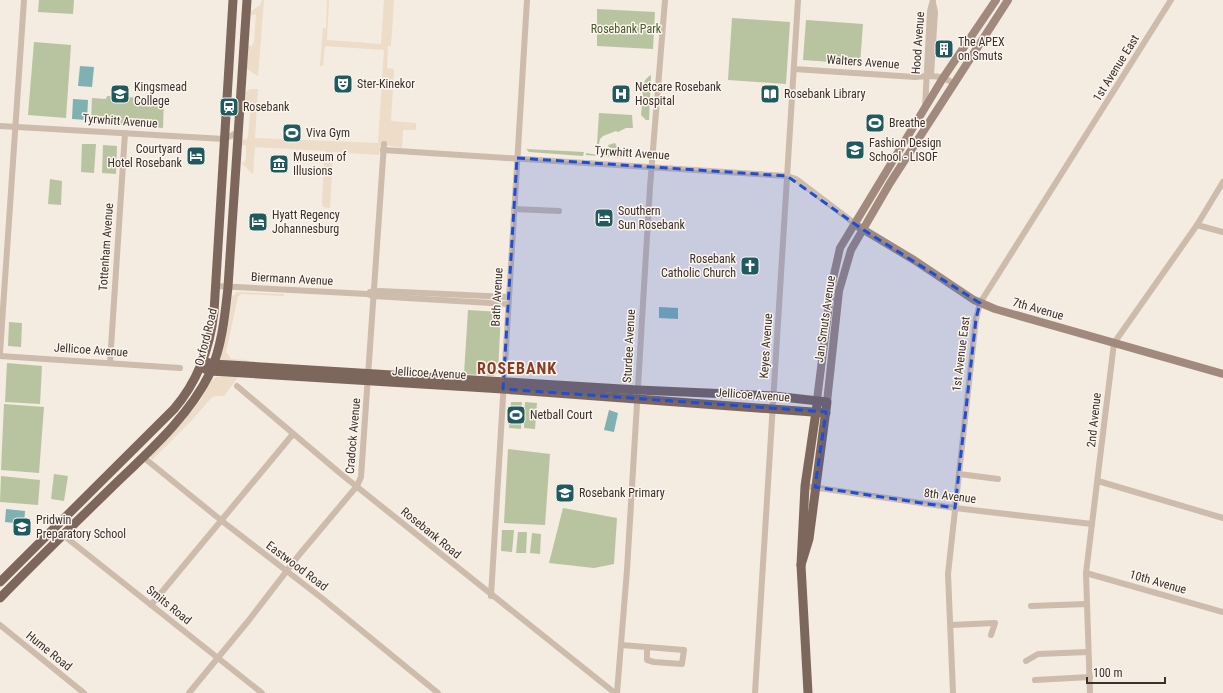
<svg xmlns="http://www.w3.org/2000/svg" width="1223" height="693" font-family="'Roboto Condensed',sans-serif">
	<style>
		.green { fill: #b8c4a0 }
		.plaza { fill: #ecdcc8 }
		.water { fill: #7fb0b2 }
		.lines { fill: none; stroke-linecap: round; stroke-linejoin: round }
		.street { stroke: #cdbbac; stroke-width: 6 }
		.secondary { stroke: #a18a7d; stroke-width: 8 }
		.primary { stroke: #7d675c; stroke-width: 9 }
		.marked { fill: #1d4ed8; fill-opacity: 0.2; stroke: #1d4ed8; stroke-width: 3; stroke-dasharray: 8 5; stroke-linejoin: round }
		.labels { text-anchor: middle; stroke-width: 3; stroke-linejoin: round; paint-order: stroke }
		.park-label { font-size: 12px; fill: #4a5a2e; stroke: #fbf5ee }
		.poi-label { font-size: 12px; fill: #3b302b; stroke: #fbf5ee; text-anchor: start }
		.street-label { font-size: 12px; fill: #3b302b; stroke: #fbf5ee }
		.district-label { font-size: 16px; font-weight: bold; letter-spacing: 1px; fill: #8c3b22; stroke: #fbf5ee }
	</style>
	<rect width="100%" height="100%" fill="#f4ebe1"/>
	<g class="green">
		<path d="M39,0H74L73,14L38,12Z"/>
		<path d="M597,9L655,12L653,49L597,46Z"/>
		<path d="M732,18L790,22L786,84L728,80Z"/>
		<path d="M806,20L863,24L860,64L803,60Z"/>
		<path d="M34,42L71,45L66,118L28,115Z"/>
		<path d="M651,75L649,120H646L641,115L643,93H642C642,85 644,79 651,75Z"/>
		<path d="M107,96L164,99L163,128L91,123L92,98L106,99Z"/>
		<path d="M599,113L632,115L633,128H626L618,132L616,131L603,136L600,139L599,144H597Z"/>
		<path d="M615,143L623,158L586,155V153L598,155L609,153L610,151L608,145Z"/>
		<path d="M82,144H96L94,173L81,172Z"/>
		<path d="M103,145L117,146L116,174L102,173Z"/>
		<path d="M526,149L584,152L583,156L529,152Z"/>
		<path d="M50,179L62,181L61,205L48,204Z"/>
		<path d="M468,310L501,312L498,372L493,376L464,374Z"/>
		<path d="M9,322L22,323L21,347L8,346Z"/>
		<path d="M7,363L42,366L40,404L5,402Z"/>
		<path d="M511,402H522L521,429L509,428Z"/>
		<path d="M525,402L537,403L535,429L524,428Z"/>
		<path d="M4,404L44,407L39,473L1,470Z"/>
		<path d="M508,449L550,454L545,525L504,523Z"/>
		<path d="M54,474L68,476L64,501L51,499Z"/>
		<path d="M1,476L40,480L38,505L0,502Z"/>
		<path d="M563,508L617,518L614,564L594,568L549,563Z"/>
		<path d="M502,530H514L512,552L501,551Z"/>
		<path d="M518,532H527L526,553H516Z"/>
		<path d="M532,533L541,534L540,554L530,553Z"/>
	</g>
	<g class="plaza">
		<path d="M262,0H264L258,76L247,69V45L252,46L254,42L256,14L249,16V13L260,5Z"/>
		<path d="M327,0H329L327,40L381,44L384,0H394L391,46H388L387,68L394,69L391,121L416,123V130H403L402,148L381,144L379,155L333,152L330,208L323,207L322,203L324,162L328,157L325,151L255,147L253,174L240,162L244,163L246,159V145L241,146V139L246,140L248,137L251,104L243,106L245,93L248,90L252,89H258L255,138L378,143L384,50L325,46L323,66H320L323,28L326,29Z"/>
		<path d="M237,292L284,294L283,296L242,294L238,296L226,352L231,359L246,360L252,363L220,360L228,327L232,297Z"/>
		<path d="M217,377H238L224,396H215L211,398L193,419L152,460L150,455L186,418L200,401L211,380Z"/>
	</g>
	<g class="water">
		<path d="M80,66L94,67L92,87L78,86Z"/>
		<path d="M73,99L88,100L87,120L72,119Z"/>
		<path d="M659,307L678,308V319L659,318Z"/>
		<path d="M609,410L618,413L614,432L604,430Z"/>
		<path d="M6,509L25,511L24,524L5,522Z"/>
	</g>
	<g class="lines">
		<g class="street">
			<path d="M794,69L915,77C932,76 938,74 953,83"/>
			<path d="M931,75L935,12L933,3"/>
			<path d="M925,108L930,11L933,0"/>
			<path d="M0,126L224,139L237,133"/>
			<path d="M383,150L787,176L796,179L854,223"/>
			<path d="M514,209L559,211"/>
			<path d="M1197,225L1223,232"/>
			<path d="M216,286L367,294L373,296L508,304"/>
			<path d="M370,292L380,291L508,297"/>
			<path d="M0,353L24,0"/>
			<path d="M0,356L180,368"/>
			<path d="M110,363L125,133"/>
			<path d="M237,386L341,474L615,693"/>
			<path d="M143,457L222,521L323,599L438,693"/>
			<path d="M959,474L998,479"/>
			<path d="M1098,481L1223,518"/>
			<path d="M805,486L955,508L1092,524"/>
			<path d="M63,535L262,693"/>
			<path d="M1086,573L1223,612"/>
			<path d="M491,596L527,0"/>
			<path d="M151,605L293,434"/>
			<path d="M1031,606L1087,604"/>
			<path d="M0,625L84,693"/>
			<path d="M951,625L995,623L991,635"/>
			<path d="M621,645L684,650L682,664L654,662L647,660V647"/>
			<path d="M1026,661L1038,654L1088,652"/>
			<path d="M1035,680L1090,677"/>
			<path d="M189,693L249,620L299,555L357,486L361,477L384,144"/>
			<path d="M617,693L627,570L650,187L665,0"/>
			<path d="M755,693L798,0"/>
			<path d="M953,693L948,574L976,319L980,303L1171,0"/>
			<path d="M1090,693L1086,573L1114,343L1197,225L1223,182"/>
		</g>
		<g class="secondary">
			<path d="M859,227L914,260L974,300L995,309L1223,374"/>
			<path d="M817,400L831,288L840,248L943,78L996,0"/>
			<path d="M827,402L839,291L851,250L890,183L1008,0"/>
		</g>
		<g class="primary">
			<path d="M203,361L213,364L638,390L774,396L827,402L809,539L801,565"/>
			<path d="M205,369L210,371L503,389L826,413"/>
			<path d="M0,582L174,409C198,381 210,348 214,312L233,0"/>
			<path d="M0,598C36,561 73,525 110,489C146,454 188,418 210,373C222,346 225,315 228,287L247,0"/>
			<path d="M808,693L801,565L805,486L817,405"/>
		</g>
	</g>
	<path class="marked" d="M517,158L787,176L862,229L980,303L976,319L955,508L815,487L826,412L503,389Z"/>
	<defs>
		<symbol id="building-square" viewBox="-11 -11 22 22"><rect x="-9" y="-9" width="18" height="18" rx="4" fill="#1f5a5e" stroke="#fbf5ee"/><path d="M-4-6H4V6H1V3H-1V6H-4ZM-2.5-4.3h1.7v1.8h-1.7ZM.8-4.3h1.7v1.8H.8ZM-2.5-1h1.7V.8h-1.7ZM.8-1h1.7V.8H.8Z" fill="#fff"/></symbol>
		<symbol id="theatre-square" viewBox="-11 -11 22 22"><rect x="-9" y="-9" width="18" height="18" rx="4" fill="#1f5a5e" stroke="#fbf5ee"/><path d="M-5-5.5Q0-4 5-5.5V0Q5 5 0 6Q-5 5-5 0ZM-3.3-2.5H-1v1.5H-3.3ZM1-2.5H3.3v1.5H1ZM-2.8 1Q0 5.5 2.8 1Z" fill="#fff"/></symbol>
		<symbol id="school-square" viewBox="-11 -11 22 22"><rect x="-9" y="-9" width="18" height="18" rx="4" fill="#1f5a5e" stroke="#fbf5ee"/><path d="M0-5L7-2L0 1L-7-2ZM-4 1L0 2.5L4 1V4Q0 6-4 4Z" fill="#fff"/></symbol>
		<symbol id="hospital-square" viewBox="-11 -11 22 22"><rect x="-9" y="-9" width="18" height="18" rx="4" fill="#1f5a5e" stroke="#fbf5ee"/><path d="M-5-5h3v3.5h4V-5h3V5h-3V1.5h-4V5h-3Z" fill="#fff"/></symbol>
		<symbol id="library-square" viewBox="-11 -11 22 22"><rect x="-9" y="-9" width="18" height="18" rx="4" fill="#1f5a5e" stroke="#fbf5ee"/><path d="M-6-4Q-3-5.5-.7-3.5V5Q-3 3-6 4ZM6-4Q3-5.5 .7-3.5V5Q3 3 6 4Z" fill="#fff"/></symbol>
		<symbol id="station-square" viewBox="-11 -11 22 22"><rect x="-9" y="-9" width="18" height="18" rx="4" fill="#1f5a5e" stroke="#fbf5ee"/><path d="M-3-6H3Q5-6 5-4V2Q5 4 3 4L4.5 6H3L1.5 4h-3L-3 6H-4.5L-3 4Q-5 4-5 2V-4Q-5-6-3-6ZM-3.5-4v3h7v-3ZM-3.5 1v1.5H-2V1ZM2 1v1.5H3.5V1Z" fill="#fff"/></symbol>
		<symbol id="stadium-square" viewBox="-11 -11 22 22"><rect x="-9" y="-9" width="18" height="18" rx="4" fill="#1f5a5e" stroke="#fbf5ee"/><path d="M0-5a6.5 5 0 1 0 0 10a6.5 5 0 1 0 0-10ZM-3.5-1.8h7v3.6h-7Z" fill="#fff"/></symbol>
		<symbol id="university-square" viewBox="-11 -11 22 22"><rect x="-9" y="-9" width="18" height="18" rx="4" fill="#1f5a5e" stroke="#fbf5ee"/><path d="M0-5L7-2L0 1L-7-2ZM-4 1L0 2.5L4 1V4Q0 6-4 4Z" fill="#fff"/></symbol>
		<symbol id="hotel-square" viewBox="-11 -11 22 22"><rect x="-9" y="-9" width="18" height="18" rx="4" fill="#1f5a5e" stroke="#fbf5ee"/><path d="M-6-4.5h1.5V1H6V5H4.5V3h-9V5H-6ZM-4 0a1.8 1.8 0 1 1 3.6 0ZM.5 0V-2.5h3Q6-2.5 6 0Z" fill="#fff"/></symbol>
		<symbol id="museum-square" viewBox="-11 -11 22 22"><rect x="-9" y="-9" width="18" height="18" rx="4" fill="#1f5a5e" stroke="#fbf5ee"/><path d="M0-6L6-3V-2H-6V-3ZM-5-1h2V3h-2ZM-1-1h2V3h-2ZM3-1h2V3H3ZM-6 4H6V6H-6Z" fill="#fff"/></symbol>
		<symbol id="church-square" viewBox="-11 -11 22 22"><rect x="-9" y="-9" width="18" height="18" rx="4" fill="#1f5a5e" stroke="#fbf5ee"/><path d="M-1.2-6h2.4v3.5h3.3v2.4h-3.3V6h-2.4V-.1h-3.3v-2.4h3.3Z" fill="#fff"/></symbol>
	</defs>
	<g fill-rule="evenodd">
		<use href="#building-square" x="933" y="38" width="22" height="22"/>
		<use href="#theatre-square" x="332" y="73" width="22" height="22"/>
		<use href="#school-square" x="109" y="83" width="22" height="22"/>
		<use href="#hospital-square" x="610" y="83" width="22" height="22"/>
		<use href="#library-square" x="759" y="83" width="22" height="22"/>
		<use href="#station-square" x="218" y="96" width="22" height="22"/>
		<use href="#stadium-square" x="864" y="112" width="22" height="22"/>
		<use href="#stadium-square" x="281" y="122" width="22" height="22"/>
		<use href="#university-square" x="844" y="139" width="22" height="22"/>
		<use href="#hotel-square" x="185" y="145" width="22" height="22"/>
		<use href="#museum-square" x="268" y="153" width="22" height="22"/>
		<use href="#hotel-square" x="593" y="207" width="22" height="22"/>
		<use href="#hotel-square" x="247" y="211" width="22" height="22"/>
		<use href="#church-square" x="739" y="255" width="22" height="22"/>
		<use href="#stadium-square" x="505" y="404" width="22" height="22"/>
		<use href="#school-square" x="554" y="482" width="22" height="22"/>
		<use href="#school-square" x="11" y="516" width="22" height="22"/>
	</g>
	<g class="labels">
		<g class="park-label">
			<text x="626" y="33">Rosebank Park</text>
		</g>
		<g class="poi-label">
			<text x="958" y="46">The APEX<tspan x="958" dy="14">on Smuts</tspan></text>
			<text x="357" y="88">Ster-Kinekor</text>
			<text x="134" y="91">Kingsmead<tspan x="134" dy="14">College</tspan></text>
			<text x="635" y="91">Netcare Rosebank<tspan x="635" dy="14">Hospital</tspan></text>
			<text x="784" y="98">Rosebank Library</text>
			<text x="243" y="111">Rosebank</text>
			<text x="889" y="127">Breathe</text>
			<text x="306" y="137">Viva Gym</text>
			<text x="869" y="147">Fashion Design<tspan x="869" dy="14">School - LISOF</tspan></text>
			<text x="182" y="153" text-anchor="end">Courtyard<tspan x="182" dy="14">Hotel Rosebank</tspan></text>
			<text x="293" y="161">Museum of<tspan x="293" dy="14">Illusions</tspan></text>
			<text x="618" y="215">Southern<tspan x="618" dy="14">Sun Rosebank</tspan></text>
			<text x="272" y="219">Hyatt Regency<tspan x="272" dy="14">Johannesburg</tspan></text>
			<text x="736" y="263" text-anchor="end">Rosebank<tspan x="736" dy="14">Catholic Church</tspan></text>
			<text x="530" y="419">Netball Court</text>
			<text x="579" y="497">Rosebank Primary</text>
			<text x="36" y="524">Pridwin<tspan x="36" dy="14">Preparatory School</tspan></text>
		</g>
		<g class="street-label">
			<text transform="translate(918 43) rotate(-86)" y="4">Hood Avenue</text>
			<text transform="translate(863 62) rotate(4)" y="4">Walters Avenue</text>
			<text transform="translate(1116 68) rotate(-58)" y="4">1st Avenue East</text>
			<text transform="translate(120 121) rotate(4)" y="4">Tyrwhitt Avenue</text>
			<text transform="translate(632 153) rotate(4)" y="4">Tyrwhitt Avenue</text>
			<text transform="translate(106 247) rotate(-86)" y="4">Tottenham Avenue</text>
			<text transform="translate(292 279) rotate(3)" y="4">Biermann Avenue</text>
			<text transform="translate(497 297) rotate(-87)" y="4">Bath Avenue</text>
			<text transform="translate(1038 309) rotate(16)" y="4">7th Avenue</text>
			<text transform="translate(825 319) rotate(-82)" y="4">Jan Smuts Avenue</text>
			<text transform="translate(206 337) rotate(-76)" y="4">Oxford Road</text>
			<text transform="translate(629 346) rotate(-87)" y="4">Sturdee Avenue</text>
			<text transform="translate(766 346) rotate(-86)" y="4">Keyes Avenue</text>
			<text transform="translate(91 350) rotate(4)" y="4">Jellicoe Avenue</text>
			<text transform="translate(961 354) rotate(-83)" y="4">1st Avenue East</text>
			<text transform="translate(429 373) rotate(3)" y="4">Jellicoe Avenue</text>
			<text transform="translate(753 395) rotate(4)" y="4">Jellicoe Avenue</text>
			<text transform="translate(1094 420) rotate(-84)" y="4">2nd Avenue</text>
			<text transform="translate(353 436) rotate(-85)" y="4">Cradock Avenue</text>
			<text transform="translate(950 496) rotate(7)" y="4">8th Avenue</text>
			<text transform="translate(431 533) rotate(39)" y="4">Rosebank Road</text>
			<text transform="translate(297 566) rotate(37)" y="4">Eastwood Road</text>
			<text transform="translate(1158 582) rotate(16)" y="4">10th Avenue</text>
			<text transform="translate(169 605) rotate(39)" y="4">Smits Road</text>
			<text transform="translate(49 651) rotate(39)" y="4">Hume Road</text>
		</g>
		<g class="district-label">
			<text x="517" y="374">ROSEBANK</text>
		</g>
	</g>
	<path d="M1087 677v6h78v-6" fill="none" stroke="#3b302b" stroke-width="2"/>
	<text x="1093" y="677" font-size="12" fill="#3b302b" stroke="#fbf5ee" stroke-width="3" paint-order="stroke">100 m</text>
</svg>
